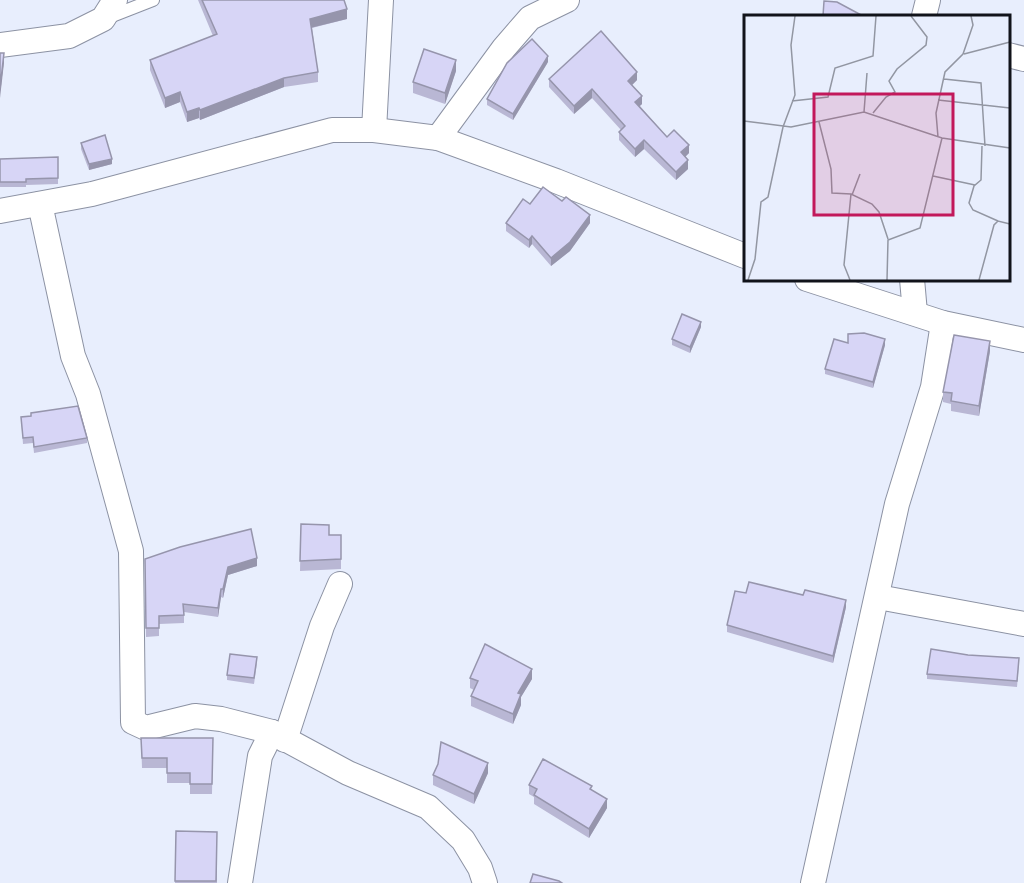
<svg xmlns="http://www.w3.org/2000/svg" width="1024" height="883" font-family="'Source Sans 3',sans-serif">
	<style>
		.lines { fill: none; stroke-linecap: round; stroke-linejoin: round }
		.service-casing { stroke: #8c92a3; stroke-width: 14 }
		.minor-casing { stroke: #8c92a3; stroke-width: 26 }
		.service { stroke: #fff; stroke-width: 12 }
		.minor { stroke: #fff; stroke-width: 24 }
		.wall { fill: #b9b7d4 }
		.shaded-wall { fill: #9695ac }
		.building { fill: #d7d5f6; stroke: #9695ac; stroke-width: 1.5 }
		.inset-road { fill: none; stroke: #9296a2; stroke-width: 1.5 }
		.view { fill: #c2185b; fill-opacity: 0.15; stroke: #c2185b; stroke-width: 3 }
		.inset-edge { fill: none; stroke: #11131a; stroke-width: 3 }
	</style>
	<rect width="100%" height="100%" fill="#e8eefd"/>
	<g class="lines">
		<defs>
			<path id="service" d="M107,18L153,0"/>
			<g id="minor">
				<path d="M924,16L928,0"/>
				<path d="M0,45L69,36L103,19L115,0"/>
				<path d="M1008,55L1024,59"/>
				<path d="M374,130L381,0"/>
				<path d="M438,138L504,48L530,18L567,0"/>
				<path d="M40,204L73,356L88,394L131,551L133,722L146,728L195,716L221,719L272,732L348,773L428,807L463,840L480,868L485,883"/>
				<path d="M0,211L92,194L332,130H374L438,138L556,181L745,256"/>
				<path d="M807,279L943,323L1024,340"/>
				<path d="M912,279L915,313"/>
				<path d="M878,597L1024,624"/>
				<path d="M285,740L322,626L340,584"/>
				<path d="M240,883L260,756L272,732"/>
				<path d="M813,883L897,504L933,387L943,323"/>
			</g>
		</defs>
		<use href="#service" class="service-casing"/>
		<use href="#minor" class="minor-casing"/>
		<use href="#service" class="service"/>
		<use href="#minor" class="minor"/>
	</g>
	<g class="wall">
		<path d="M198,0H344L347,19L312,28L318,72V82L284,87L200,120L199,118L187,122L180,102L165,108L150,70V60L213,36Z"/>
		<path d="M548,62L513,120L487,105V99Z"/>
		<path d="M456,71L445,104L413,93V82Z"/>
		<path d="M549,79L637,80L632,85L642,104L640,106L667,137L689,153L685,157L688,169L676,180L644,149L635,157L619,140V132L621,130L592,98L574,114L549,87Z"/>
		<path d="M81,143L112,164L89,170L81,149Z"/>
		<path d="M58,157V184L26,185V187H0V159Z"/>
		<path d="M530,204L590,223L570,251L551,266L532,244L529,248L506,231V223Z"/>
		<path d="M701,327L690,353L672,345V339Z"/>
		<path d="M848,343L885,345L873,388L825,374V369Z"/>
		<path d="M990,351L979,416L951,411V404L943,402V392Z"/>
		<path d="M21,417L87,438V443L34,453L33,443L23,444Z"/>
		<path d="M301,524L329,535H341V569L300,571Z"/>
		<path d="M145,559L257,566L228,575L223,598L221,597L218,617L184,612V623L159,624V636L146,637Z"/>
		<path d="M746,593L846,607L833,663L727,632V625Z"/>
		<path d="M257,663L254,684L227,680V675Z"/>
		<path d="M1019,663L1017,687L927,679V674Z"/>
		<path d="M470,678L532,679L521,697V705L513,724L471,706V696L474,690L470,688Z"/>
		<path d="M141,738H213L212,794H190V783H167V768H142Z"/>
		<path d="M488,773L474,804L433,785V775Z"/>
		<path d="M529,785L592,790L607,808L589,838L534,804V797L529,794Z"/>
		<path d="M176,831L217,832V883H175Z"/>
	</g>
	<g class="shaded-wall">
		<path d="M347,9V19L310,28V19Z"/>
		<path d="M4,53V63L0,98V88Z"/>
		<path d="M548,56V62L513,120V114Z"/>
		<path d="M456,60V71L445,104V93Z"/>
		<path d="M637,72V80L628,89V81Z"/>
		<path d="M284,78V87L200,120V110Z"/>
		<path d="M592,89V98L574,114V106Z"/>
		<path d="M180,92V102L165,108V98Z"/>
		<path d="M642,96V104L635,110V102Z"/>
		<path d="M199,108V118L187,122V112Z"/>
		<path d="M644,140V149L635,157V149Z"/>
		<path d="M689,145V153L681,161V152Z"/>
		<path d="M112,159V164L89,170V164Z"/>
		<path d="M688,160V169L676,180V172Z"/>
		<path d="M590,215V223L570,251L551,266V258Z"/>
		<path d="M532,236V244L529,248V240Z"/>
		<path d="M701,322V327L690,353V347Z"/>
		<path d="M885,339V345L873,388V382Z"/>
		<path d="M990,341V351L979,416V406Z"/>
		<path d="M257,558V566L228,575L223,598V589L228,567Z"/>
		<path d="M221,589V597L218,617V608Z"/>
		<path d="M846,600V607L833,663V656Z"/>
		<path d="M532,669V679L521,697V705L513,724V714L518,693Z"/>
		<path d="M488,763V773L474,804V794Z"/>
		<path d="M607,799V808L589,838V829Z"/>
	</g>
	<g class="building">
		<path d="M202,0H344L347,9L310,19L318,72L284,78L200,110L199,108L187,112L180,92L165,98L150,60L217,34Z"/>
		<path d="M824,1L837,2L863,16H823Z"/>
		<path d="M601,31L637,72L628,81L642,96L635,102L667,137L674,130L689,145L681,152L688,160L676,172L644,140L635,149L619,132L625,126L592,89L574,106L549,79Z"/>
		<path d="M532,39L548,56L513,114L487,99L507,63Z"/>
		<path d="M424,49L456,60L445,93L413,82Z"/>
		<path d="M0,53H4L0,88Z"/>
		<path d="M105,135L112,159L89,164L81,143Z"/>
		<path d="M58,157V178L26,179V182H0V159Z"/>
		<path d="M543,187L562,201L566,197L590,215L570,242L551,258L532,236L529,240L506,223L523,199L530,204Z"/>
		<path d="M682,314L701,322L690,347L672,339Z"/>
		<path d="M864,333L885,339L873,382L825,369L834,339L848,343V334Z"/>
		<path d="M954,335L990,341L979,406L951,401L952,393L943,392Z"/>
		<path d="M78,406L87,438L34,447L33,437L23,438L21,417L31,416V413Z"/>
		<path d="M301,524L329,525V535H341V559L300,561Z"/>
		<path d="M251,529L257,558L228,567L223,589H221L218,608L183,604L184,615L159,616V628H146L145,559L180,547Z"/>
		<path d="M749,582L803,595L805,590L846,600L833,656L727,625L735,591L746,593Z"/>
		<path d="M485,644L532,669L518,693L521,694L513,714L471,696L478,681L470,678Z"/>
		<path d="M931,649L968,655L1019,658L1017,681L927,674Z"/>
		<path d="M230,654L257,657L254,678L227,675Z"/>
		<path d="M141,738H213L212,784H190V773H167V758H142Z"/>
		<path d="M441,742L488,763L474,794L433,775L438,764Z"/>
		<path d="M543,759L592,786L590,789L607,799L589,829L534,795L537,789L529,785Z"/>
		<path d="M176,831L217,832L216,881H175Z"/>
		<path d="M533,874L559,881L562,883H530Z"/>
	</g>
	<g transform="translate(744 15)">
		<rect width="266" height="266" fill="#e8eefd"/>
		<path class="inset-road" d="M220,39L266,27M200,64L237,68L241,131M194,85L266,93M48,86L84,82L91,53L129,41L132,1M120,97L123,58M129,98L142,82L151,77L145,66L153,54L182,30L183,22L167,1M0,106L47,112L120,97L198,123L266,133M75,107L87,154L88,178L107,179L128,189L135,197L144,224M194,122L192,98L201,57L219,39L229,10L227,1M238,131L237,165L230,171L225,188L229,195L254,206M189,161L231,170M108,180L116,159M4,265L11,244L17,187L24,182L39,112L51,80L47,30L51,1M106,265L100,250L107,179M143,265L144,225L176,213L198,123M235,265L250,210L254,206L266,209"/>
		<path class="view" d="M70,79H209V200H70Z"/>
		<rect width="266" height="266" class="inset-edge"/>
	</g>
</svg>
